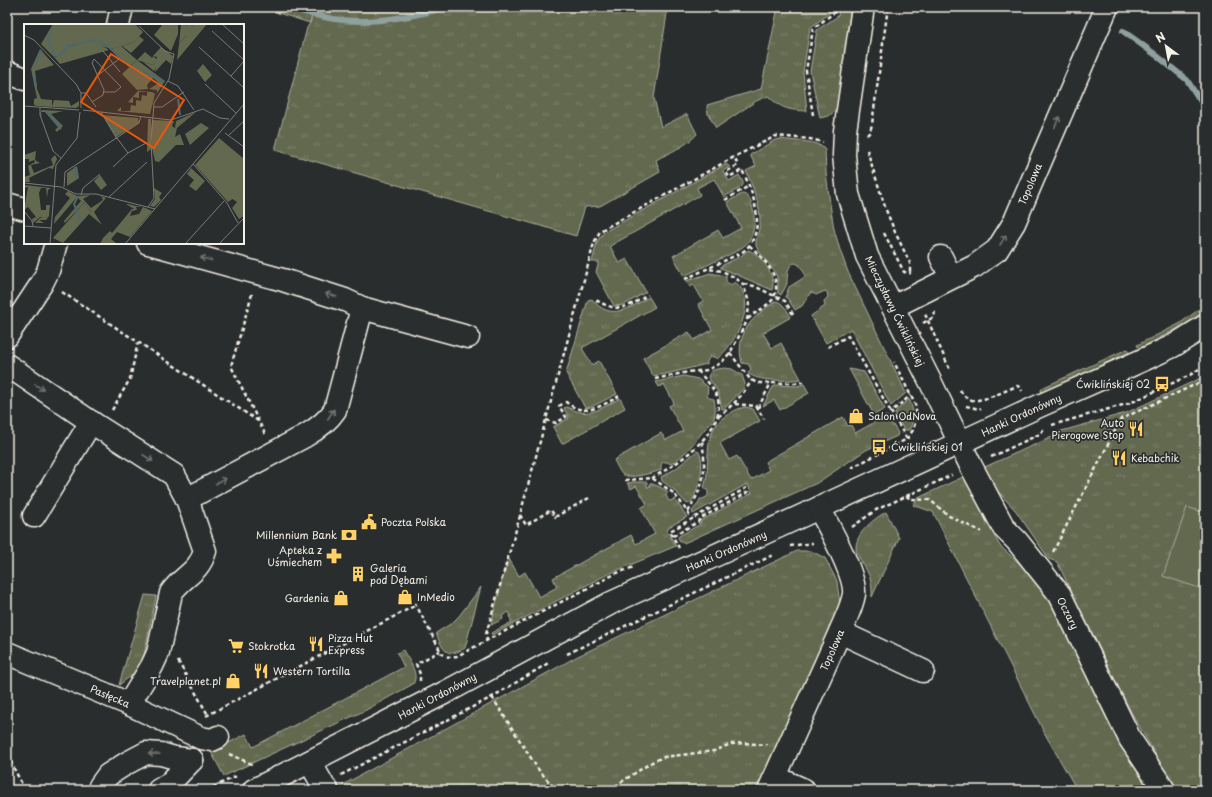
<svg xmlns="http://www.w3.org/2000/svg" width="1212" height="797" font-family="'Playpen Sans',sans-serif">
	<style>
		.grass { fill: url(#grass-tufts); stroke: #acad9c }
		.garden { fill: url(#garden-dots); stroke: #acad9c }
		.pitch { fill: #63694f; stroke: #acad9c }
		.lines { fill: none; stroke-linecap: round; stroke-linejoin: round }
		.stream { stroke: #8fa09e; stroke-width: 6 }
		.minor-casing { stroke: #f4f1e8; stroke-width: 25 }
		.path { stroke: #f4f1e8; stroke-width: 2.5; stroke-dasharray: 4 3; stroke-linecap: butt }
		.minor { stroke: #2a2d2e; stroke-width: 22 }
		.oneway { stroke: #71726f }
		.labels { text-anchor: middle; stroke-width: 3.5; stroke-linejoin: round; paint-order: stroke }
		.street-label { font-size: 10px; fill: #f4f1e8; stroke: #2a2d2e }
		.poi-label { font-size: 10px; fill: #f4f1e8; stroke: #2a2d2e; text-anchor: start }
		.inset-river { fill: none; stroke: #4c6a6d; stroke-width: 2 }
		.inset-road { fill: none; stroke: #7b7b78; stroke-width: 1 }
		.view { fill: #e8590c; fill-opacity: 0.15; stroke: #e8590c; stroke-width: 2 }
		.inset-edge { fill: none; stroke: #f4f1e8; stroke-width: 2 }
	</style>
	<defs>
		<pattern id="grass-tufts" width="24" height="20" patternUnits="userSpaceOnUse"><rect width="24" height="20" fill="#63694f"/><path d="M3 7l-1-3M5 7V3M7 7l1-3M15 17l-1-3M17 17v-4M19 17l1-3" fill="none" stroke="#7a7f68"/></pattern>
		<pattern id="garden-dots" width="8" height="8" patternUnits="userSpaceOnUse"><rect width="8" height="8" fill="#63694f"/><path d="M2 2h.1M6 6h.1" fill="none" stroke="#7a7f68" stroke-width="1.8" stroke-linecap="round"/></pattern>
	</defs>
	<rect width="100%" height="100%" fill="#2a2d2e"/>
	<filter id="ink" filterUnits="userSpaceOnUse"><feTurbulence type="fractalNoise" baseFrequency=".025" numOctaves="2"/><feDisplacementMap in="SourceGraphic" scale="8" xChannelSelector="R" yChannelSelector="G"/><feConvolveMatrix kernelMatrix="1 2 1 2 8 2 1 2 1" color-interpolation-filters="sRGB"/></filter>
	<g filter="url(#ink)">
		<g class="grass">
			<path d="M314,7H668L654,98L661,127L687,114L697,134C687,146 670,152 656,160L660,172L600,206L585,207L576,236L275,150L307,28L310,23Z"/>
			<path d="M778,7H833L832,11L810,28L803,72L807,111C788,110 782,109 768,96L756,101L716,128L708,114L707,105L761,89Z"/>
			<path d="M839,7H851L837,109L829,116L820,118L810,71L817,30L838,16Z"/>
			<path d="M781,139C793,142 818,139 825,150L826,173L830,204L834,229L840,250L848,272L906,393L891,406L851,329L826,343L811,316L825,306L824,301L828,297L827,292L825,291L816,295L811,292L802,306L795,310L788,299L785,297L789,287L805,277C805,273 802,268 799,265C788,257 787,277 787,283C786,287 783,291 781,295L778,293C777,288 779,282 777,277C772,265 761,257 756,246C755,241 759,231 760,224C761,207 753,187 746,171L756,166L750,155L775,140Z"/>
			<path d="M726,164L730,167L723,171L729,181L739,175L743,182V185L740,188L724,197L714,179L697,188L700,195L610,246L619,263L627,259L646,292L624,305L614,306L596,272L599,262H592L597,242L604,232Z"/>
			<path d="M742,194C752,194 755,216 754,224C754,229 752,235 750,239C747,245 741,248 735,252L684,276L673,256L718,230L723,238L741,228L727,202Z"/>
			<path d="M748,250C761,254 777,277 772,290L721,268V266L741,256Z"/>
			<path d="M710,273L726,276V281C729,285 732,285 735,282C760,300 735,345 717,359L714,357H710L707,361V364L666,374L653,376L643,358L689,332L694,340L712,330L698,304L703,301L694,285L690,287L686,281Z"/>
			<path d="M649,297L655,307L582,348L592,365L599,361L617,394L591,407L585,408L566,373L588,300L592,299C610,322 630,308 649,297Z"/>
			<path d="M776,301C784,303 787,311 791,317L763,333L772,348L781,343L801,379C789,381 757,382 748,373L751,369L748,364L742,363C734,334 753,316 776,301Z"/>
			<path d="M1205,305V311L1184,325L1141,348L1138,347L1137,345L1179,324Z"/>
			<path d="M1127,349L1129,351L1128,353L1043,392L1041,391V390L1044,387Z"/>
			<path d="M725,368L732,369L742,375L745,384L744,388L724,409H722C720,402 720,395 716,389C714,384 710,382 708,377L711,371L717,369Z"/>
			<path d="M849,369L864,372L885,409L874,415Z"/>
			<path d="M684,376L698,379L708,387L707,396L709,398L714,399C715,405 716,411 714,418C712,422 707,426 704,430C694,443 685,455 671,464L667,462H663L661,465V470C653,473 628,480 622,474C619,471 616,464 614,460L661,433L666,440L683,431L669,406L674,403L664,384L659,387L656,382Z"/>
			<path d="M1205,376V790H1176L1131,712L1057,562L1049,559L1016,511L978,470L1054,436L1058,432L1126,413Z"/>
			<path d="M804,384L809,393L780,410L774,400L763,406L773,387L776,385L797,386Z"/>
			<path d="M620,398L625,408L562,444L553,427L569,418L564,408L567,407C589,419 600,409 620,398Z"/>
			<path d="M909,399C914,410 915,420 909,430H904L895,414L896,411Z"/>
			<path d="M746,407L753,409L760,421L720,443L729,460L737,456L751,480L769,470L765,462L843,417L848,426L851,425L855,433L886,416L888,417L898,433L897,436L866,450L817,483L684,543L680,541L678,538L679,536L699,525L702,520L752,493L747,484L693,514L692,511L698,504L700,499H703L708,496V491L704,488C705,483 707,478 707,473C709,450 705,427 729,414C735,410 739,408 746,407Z"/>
			<path d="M697,451L699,452C706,467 698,490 691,503L687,504L673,489L662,481L661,477L675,469Z"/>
			<path d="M965,476L977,497L985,519L1000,546L1051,592L1154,790H1077L1045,734L933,512L913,505L918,498Z"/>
			<path d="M633,482H647V487H649L650,483L660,487L668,492L666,495L668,500L670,501L675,499L687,517L669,527L667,531L676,546L606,575L492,635L491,633L512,622L509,616H511L509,612L502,616L503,619L491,625V624L508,557L519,576L525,572L539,597L557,587L553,578L631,535L636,544L655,534L641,508L647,504L636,486L631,489L627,483Z"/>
			<path d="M886,512L899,538L872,597C872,592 872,587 871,582C869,571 861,563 857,553C851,537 873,519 886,512Z"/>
			<path d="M797,551H811L825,558L837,581L840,605L763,790H341L337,788L578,656Z"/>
			<path d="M481,587L465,648C446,659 443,650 436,633L452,623L459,616Z"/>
			<path d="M145,595L156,596L143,660L136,672L119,685Z"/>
			<path d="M403,650C408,659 420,674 413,684L366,710L224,776L211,752L246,734L253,747L404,667L397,653Z"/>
		</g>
		<path class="garden" d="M259,7H314L310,23Z"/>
		<path class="pitch" d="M1187,507L1205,513V590L1163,576Z"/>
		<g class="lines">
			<g class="stream">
				<path d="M287,7C302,11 318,17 334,19C371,25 411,17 446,7"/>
				<path d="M1123,31L1156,55L1187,80L1205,108"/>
			</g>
			<defs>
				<g id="minor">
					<path d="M863,7L845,131L844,155L848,194L867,256L932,385L971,466L1004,528L1017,541L1060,595L1130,739L1164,790"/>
					<path d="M118,25L122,7"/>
					<path d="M7,72L25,79"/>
					<path d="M7,204L25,209"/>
					<path d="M148,243L283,280L345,300L362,308L335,410C327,422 317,429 305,436L187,499"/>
					<path d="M941,257L951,277"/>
					<path d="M893,307L975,266L997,250L1014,223L1107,7"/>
					<path d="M362,308L468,337"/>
					<path d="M7,336L42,283L48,271L56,243"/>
					<path d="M7,365L91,422L174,475L187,499L205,551C199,573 182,576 171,593L158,653L152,666L129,704"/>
					<path d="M34,516L91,422"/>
					<path d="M840,632L923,671"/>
					<path d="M7,653L129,704L201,738L212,740L218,737"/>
					<path d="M310,762L323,785L327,790"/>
					<path d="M775,777L804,790"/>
					<path d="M101,790L100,786L108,775L127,763L146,753L161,754L175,758L192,760"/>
					<path d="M159,790L169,784L192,760"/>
					<path d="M254,790L446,692L611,603L819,508L1037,407L1145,359L1173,346L1205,326"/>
					<path d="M769,790L840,632C845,620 852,607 854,594C856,575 829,527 819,508"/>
				</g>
			</defs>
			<use href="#minor" class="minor-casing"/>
			<g class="path">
				<path d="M813,115L806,71L813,29L836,11V7"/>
				<path d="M867,135L870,132L872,124L888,7"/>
				<path d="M867,150L886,210L895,232L910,263V275"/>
				<path d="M725,200L749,186"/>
				<path d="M884,233L904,272L911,273"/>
				<path d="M685,279C698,273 711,267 724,261C731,257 741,254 746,249C767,229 753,192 742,170L729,177L726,172L738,165L734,157"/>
				<path d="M744,284L754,286L785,301L794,316"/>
				<path d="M62,292L258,421"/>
				<path d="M252,294L231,366L265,434"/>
				<path d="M596,300C619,314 627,307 648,295"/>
				<path d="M1200,305L1205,301"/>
				<path d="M925,314L950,370"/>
				<path d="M748,319C753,314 770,304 773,299C784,278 763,258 749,245"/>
				<path d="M923,323L934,317L935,311"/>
				<path d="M828,347L848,336L891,412"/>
				<path d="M730,353L750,379L757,383H795L803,382"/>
				<path d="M655,379L688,372L707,370L721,363L730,353L745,325L748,316L749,302L743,284L734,277L722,271L708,269"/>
				<path d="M960,390C963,395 967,399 972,400C984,402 1006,390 1017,386L1020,387L1022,391"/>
				<path d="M735,404L756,406L764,419"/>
				<path d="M966,406L979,409L981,408"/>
				<path d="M758,408L771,383"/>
				<path d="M112,410L130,379L138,342"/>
				<path d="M718,417C733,405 742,396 752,380"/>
				<path d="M546,420L556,423L566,417L559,406L566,402C585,418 601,406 619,396"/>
				<path d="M1052,425L1130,403L1190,375L1205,365"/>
				<path d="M907,439L891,412L911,395"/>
				<path d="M991,457L1040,434L1045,427"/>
				<path d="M851,468L907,439L913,430L917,417L915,404L894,362"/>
				<path d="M652,478C676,465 729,430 717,396C713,387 705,379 698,371"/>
				<path d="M625,480L652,478L672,492L680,501L692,519L670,531L679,548"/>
				<path d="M906,496L911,499L930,500L949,516L982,532"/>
				<path d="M589,498L555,517L551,510L526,525L520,515L594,243L600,231L734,157L776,136L810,139L823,142"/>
				<path d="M688,512C704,485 707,472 702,441"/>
				<path d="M852,527L876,510L952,475"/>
				<path d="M673,536L698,522L701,518L748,492L746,488L692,519"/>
				<path d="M790,546L813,543"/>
				<path d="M1053,552L1121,419L1205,380"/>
				<path d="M415,603L442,654L449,657L457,656L617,573L634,567"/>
				<path d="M487,641L486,634L520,516"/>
				<path d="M567,654L773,555"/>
				<path d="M178,661L208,715"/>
				<path d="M420,681V674L416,664L440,651"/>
				<path d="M492,697L538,769L556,790"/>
				<path d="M206,716L416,605"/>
				<path d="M229,754L254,765"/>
				<path d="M7,755L25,790"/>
				<path d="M341,775L492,697L550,662"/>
				<path d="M348,788L358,787L374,790"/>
				<path d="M207,790L237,776"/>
				<path d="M609,790L652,762L664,757L714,751L731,744L744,743L767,745"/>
			</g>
			<use href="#minor" class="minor"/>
		</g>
		<defs><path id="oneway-shaft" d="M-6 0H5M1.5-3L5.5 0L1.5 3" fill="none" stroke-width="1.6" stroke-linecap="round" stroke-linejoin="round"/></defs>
		<g class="oneway">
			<use href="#oneway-shaft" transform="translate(1057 122) rotate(-67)"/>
			<use href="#oneway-shaft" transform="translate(1003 240) rotate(-59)"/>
			<use href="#oneway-shaft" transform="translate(206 259) rotate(-165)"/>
			<use href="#oneway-shaft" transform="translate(331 295) rotate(-163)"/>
			<use href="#oneway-shaft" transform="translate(39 387) rotate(34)"/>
			<use href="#oneway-shaft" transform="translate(331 414) rotate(-57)"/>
			<use href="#oneway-shaft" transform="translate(148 458) rotate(33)"/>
			<use href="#oneway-shaft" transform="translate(221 481) rotate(-28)"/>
			<use href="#oneway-shaft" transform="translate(154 754) rotate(-178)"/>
		</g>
	</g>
	<defs>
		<symbol id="bus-bare" viewBox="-9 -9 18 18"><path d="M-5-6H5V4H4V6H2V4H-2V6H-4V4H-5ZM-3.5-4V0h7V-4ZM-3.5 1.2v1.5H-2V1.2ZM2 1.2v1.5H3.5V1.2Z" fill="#ffd166" stroke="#2a2d2e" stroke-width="2.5" paint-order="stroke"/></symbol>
		<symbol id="shop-bare" viewBox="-9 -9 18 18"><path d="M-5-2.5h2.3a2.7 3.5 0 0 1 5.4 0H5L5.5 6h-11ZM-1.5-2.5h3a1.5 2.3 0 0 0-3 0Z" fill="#ffd166" stroke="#2a2d2e" stroke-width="2.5" paint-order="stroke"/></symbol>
		<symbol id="restaurant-bare" viewBox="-9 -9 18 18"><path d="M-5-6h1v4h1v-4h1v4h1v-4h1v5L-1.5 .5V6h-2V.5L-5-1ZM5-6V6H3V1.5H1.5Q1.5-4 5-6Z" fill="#ffd166" stroke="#2a2d2e" stroke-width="2.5" paint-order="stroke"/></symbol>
		<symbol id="civic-bare" viewBox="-9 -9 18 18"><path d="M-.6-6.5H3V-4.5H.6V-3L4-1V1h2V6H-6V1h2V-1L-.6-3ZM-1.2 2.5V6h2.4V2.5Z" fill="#ffd166" stroke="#2a2d2e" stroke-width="2.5" paint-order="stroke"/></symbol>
		<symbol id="bank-bare" viewBox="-9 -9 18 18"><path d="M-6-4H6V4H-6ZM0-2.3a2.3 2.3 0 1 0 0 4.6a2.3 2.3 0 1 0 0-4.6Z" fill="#ffd166" stroke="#2a2d2e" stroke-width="2.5" paint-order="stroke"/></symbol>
		<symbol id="pharmacy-bare" viewBox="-9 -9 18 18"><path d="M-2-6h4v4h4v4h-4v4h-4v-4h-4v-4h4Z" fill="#ffd166" stroke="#2a2d2e" stroke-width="2.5" paint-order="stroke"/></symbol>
		<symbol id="building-bare" viewBox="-9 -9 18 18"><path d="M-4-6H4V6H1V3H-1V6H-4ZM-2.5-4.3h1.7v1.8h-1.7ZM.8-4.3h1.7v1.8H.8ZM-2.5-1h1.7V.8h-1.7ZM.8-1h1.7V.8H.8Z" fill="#ffd166" stroke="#2a2d2e" stroke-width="2.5" paint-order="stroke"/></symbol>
		<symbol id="supermarket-bare" viewBox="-9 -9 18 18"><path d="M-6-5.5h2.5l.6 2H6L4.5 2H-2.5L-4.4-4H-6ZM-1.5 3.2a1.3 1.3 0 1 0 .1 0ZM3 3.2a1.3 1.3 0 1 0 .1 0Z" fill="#ffd166" stroke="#2a2d2e" stroke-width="2.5" paint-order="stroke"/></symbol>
	</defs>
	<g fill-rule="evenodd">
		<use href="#bus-bare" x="1151" y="373" width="22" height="22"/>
		<use href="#shop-bare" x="845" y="405" width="22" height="22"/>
		<use href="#restaurant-bare" x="1125" y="418" width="22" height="22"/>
		<use href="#bus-bare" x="868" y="436" width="22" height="22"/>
		<use href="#restaurant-bare" x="1108" y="447" width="22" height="22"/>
		<use href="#civic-bare" x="358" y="511" width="22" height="22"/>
		<use href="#bank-bare" x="338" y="524" width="22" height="22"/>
		<use href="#pharmacy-bare" x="323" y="545" width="22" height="22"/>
		<use href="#building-bare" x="347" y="563" width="22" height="22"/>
		<use href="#shop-bare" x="394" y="586" width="22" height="22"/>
		<use href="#shop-bare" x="330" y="587" width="22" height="22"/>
		<use href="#restaurant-bare" x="305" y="633" width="22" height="22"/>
		<use href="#supermarket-bare" x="225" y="635" width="22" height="22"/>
		<use href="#restaurant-bare" x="250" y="660" width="22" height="22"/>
		<use href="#shop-bare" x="222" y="670" width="22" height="22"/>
	</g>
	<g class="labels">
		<g class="street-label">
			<text transform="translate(1030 184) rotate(-67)" y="4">Topolowa</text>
			<text transform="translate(895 311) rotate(64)" y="4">Mieczysławy Ćwiklińskiej</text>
			<text transform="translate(1021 415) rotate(-25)" y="4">Hanki Ordonówny</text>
			<text transform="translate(726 551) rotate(-24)" y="4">Hanki Ordonówny</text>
			<text transform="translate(1068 613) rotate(63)" y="4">Oczary</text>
			<text transform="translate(832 650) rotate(-66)" y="4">Topolowa</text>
			<text transform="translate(110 696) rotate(23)" y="4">Pasłęcka</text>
			<text transform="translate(437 696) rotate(-28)" y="4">Hanki Ordonówny</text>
		</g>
		<g class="poi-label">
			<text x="1150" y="388" text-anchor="end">Ćwiklińskiej 02</text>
			<text x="868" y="420">Salon OdNova</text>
			<text x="1124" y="427" text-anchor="end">Auto<tspan x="1124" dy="12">Pierogowe Stop</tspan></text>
			<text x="891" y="451">Ćwiklińskiej 01</text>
			<text x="1131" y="462">Kebabchik</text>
			<text x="381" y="526">Poczta Polska</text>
			<text x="337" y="539" text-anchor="end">Millennium Bank</text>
			<text x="322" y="554" text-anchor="end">Apteka z<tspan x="322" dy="12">Uśmiechem</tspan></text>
			<text x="370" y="572">Galeria<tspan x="370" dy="12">pod Dębami</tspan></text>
			<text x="417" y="601">InMedio</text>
			<text x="329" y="602" text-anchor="end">Gardenia</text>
			<text x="328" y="642">Pizza Hut<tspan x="328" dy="12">Express</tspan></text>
			<text x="248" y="650">Stokrotka</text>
			<text x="273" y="675">Western Tortilla</text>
			<text x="221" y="685" text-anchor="end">Travelplanet.pl</text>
		</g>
	</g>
	<g transform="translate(24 24)">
		<rect width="220" height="220" fill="#2a2d2e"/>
		<path d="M157,0H170L168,3L162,1V12L155,20ZM64,17L74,19L85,26L36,40L30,33L37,31L44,23ZM137,23L149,32L147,40L142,36L131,48L133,33L129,32ZM16,25L30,41L11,47L13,65L17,75L28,76V83L13,82L11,76L13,82L10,81V75L13,74L7,45ZM121,28L133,38L129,41L113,36ZM113,36L141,57L133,69V66L125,65L135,59L129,54L123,61L124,65L113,66L98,50ZM179,40L188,51L181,58L173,47ZM114,67L128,68L131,70L126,90L93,87L97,83V87H106L107,81L112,82V76L117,77L118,71L123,72V68H115V74L109,73V79L104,78ZM30,76L45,77L47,82L55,77V82L52,84L28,83ZM18,86L39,87L27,90L39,102L33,108L31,106L34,103L21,88H17L18,94L16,89ZM172,88L153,104L151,113L156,110L160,121H152L135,138L131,137L128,124V96L150,97L148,102L151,104L152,97ZM78,91L114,94L115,99L92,113ZM124,95H127L128,106L127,125L123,128ZM12,127L11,136L16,139L7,141L10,149L29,141L27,135L31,131L33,135L29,145L25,144L5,154L6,158H0V153L6,151L4,142L11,138L10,136L5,138V135H0V131ZM167,144L181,157L172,167L165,162L170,156L163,150ZM76,151L83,161L77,166L70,157ZM0,161L27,164L24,166L23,174L22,164H17L15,169L17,186H22V181H26L25,192L22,196H15L20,199H11L16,194H19L16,193L9,199L8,195L12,193L4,183L0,186L4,163L0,164ZM130,164L138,169L135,173L137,176L130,183L126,182L131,175ZM44,167L53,172L66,171L59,175L67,184L79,176L77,172L82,174L70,188L78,201L65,190L67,187L60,179L41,199L40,197L57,177L53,173L30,200L31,193L46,174L41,170ZM102,180H104L112,182L118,183H112L113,186L108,187L106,192L115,190L119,183L128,187L106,213L93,208L87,215L93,220H76L79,214L86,207L88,209L108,185H110Z" fill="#63694f"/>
		<path d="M29,0H111L119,8L110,18L98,22L87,25L64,17L44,23L37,31L30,33L17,20ZM139,0H154V10L147,27L130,11ZM165,0L168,3L170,0H183L153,36L155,20L162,12V2ZM129,32L135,37L130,47L119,38L129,41L133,38L128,35ZM177,99L185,104L166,121L161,110ZM53,142L55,154L43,162V149ZM219,166L220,192L215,195L208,184L213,178L207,174ZM60,179L67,187L65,190L39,219L29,214Z" fill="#63694f"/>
		<path d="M195,114L220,135V167L204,178L171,141Z" fill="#63694f"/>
		<path d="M115,12L120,16L107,29L98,22L110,18ZM97,22L113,36L105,43L87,25Z" fill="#63694f"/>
		<path class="inset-river" d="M28,6L24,17L31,31H36L45,21L69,16L83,21L100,38M101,38L110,46L129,51L139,58M11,42L17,26M10,48L12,64M154,75L156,91M22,87L37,105M51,143L53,155M54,172L50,180L57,198"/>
		<path class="inset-road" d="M198,0L220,20M115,2L141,27L150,30L145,55L130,79L127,118L130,174L124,183M188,7L220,36M0,11L10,16L52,60L57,69V84M175,23L220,64M79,27L96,48M73,52L95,35M207,52L220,37M144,57L154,62L170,86M181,60L212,89M57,69H62L72,83M68,78L79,71L80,66L68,39L70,35L97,63L91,68H79M0,82L55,86M129,83H138L160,68M16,84V91L29,127L37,134M59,86L147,96L179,85L196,94L205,95M77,88L93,115M201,109L220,123M205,111L220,97M93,114L104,129L122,119M169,140L203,179L214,199M89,143L104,129M0,159L37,163L52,170H72L131,185M40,163L41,148L115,99L117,92M57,171L59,164L76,150M85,173L123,138M0,187L8,197L9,202M0,202L27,204M162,219L200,177M26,220L32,141L53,114L56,88M101,220L220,80M195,220L220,194"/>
		<path class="view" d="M87,30L160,76L130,124L57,78Z"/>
		<rect width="220" height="220" class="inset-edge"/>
	</g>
	<rect width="1212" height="797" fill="none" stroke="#2a2d2e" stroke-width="24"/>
	<rect x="12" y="12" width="1188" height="773" fill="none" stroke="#f4f1e8" stroke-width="1.5" filter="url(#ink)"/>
	<g transform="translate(1166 46) rotate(328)" stroke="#2a2d2e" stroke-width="3" paint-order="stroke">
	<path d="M0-3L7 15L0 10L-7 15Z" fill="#f4f1e8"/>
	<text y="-6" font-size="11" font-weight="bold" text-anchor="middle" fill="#f4f1e8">N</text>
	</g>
</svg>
